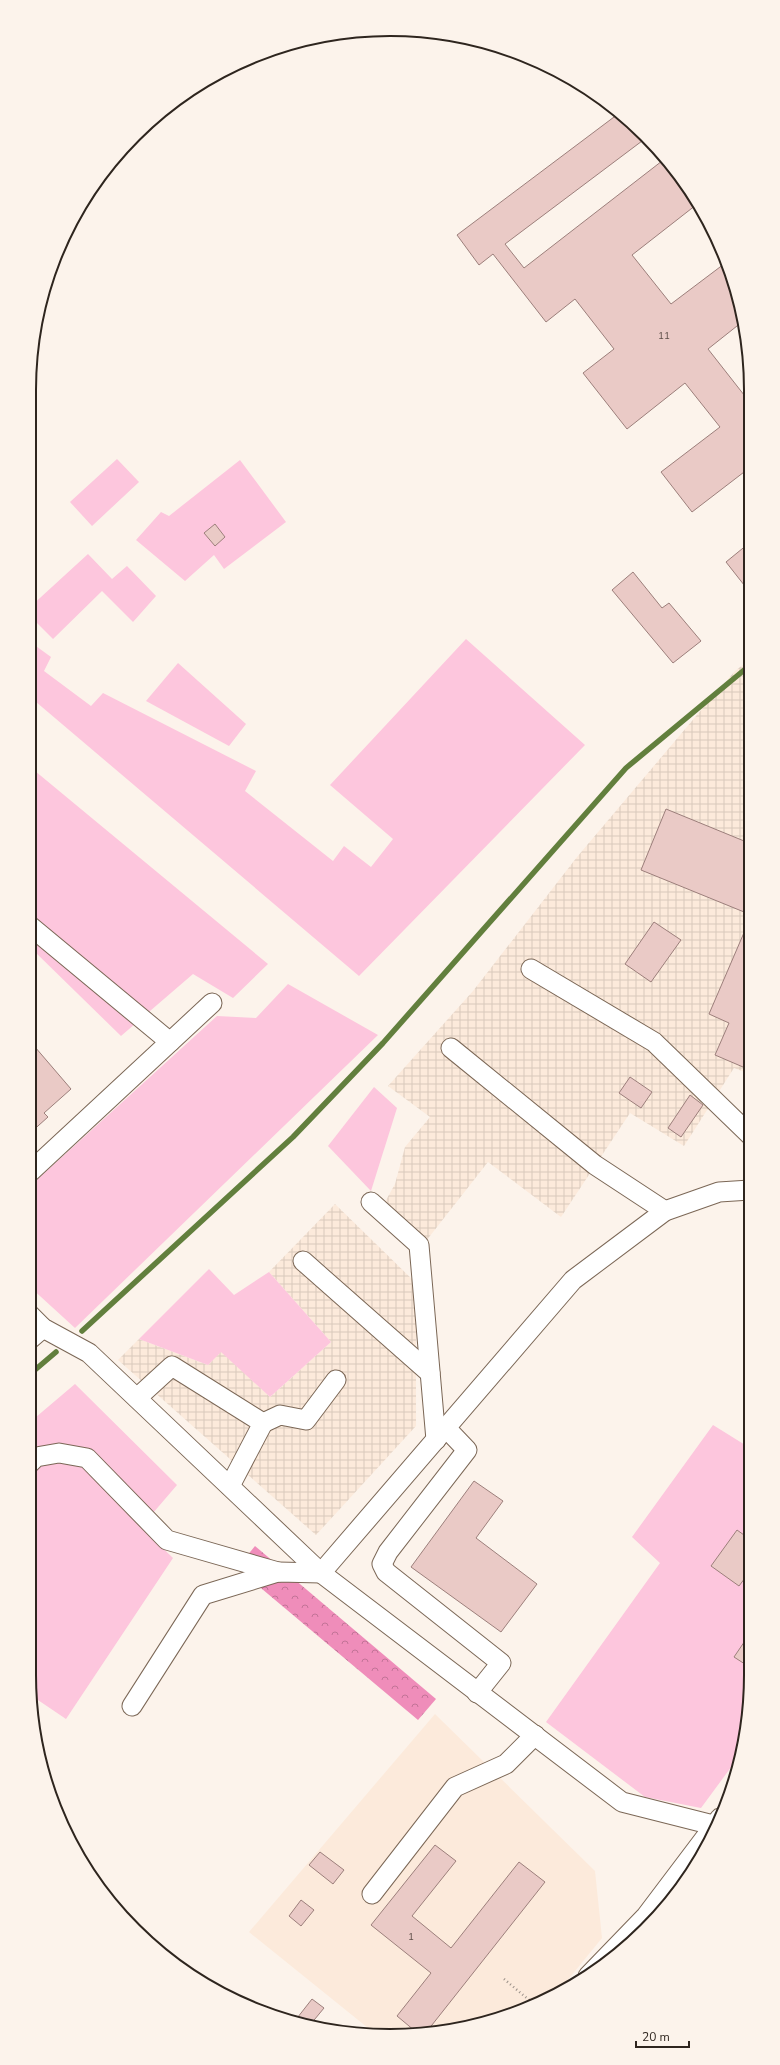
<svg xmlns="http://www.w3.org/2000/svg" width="780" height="2065" font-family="'Nunito Sans',sans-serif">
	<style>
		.built { fill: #fceadb }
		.industrial { fill: url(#industrial-grid) }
		.green { fill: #fdc6dd }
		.forest { fill: url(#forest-crowns) }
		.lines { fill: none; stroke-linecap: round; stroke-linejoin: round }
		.stream { stroke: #627f3d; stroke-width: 5.5 }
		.building { fill: #eacac6; stroke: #9c7f7b }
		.minor-casing { stroke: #7b6756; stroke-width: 21 }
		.path { stroke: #9a9189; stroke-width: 2.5; stroke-dasharray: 1 3; stroke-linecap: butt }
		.minor { stroke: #fff; stroke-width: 19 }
		.labels { text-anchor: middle; stroke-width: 3; stroke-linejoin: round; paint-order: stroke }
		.number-label { font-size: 10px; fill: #5d4e48 }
		.rim { fill: none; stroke: #2e251e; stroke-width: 2 }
	</style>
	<defs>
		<pattern id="industrial-grid" width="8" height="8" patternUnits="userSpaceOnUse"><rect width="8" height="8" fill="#fceadb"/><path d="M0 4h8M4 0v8" fill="none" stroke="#d8c9bc"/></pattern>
		<pattern id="forest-crowns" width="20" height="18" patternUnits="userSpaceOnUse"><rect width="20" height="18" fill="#ef8dba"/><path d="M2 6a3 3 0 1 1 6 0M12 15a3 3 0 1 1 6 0" fill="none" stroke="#c27397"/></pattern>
	</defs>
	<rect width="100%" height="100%" fill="#fcf3eb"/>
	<path class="built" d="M435,1714L595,1871L602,1938L558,1992L528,2008L461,2029L373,2032L249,1932Z"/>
	<g class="industrial">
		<path d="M749,660L750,1074L734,1068L684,1146L630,1113L561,1217L488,1162L426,1241L385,1202L395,1184L405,1147L430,1117L388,1086L473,991L577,857L702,709L735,671Z"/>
		<path d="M335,1204L416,1283V1426L316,1535L118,1360L139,1339L208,1365L221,1351L270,1397L331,1342L269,1272Z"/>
	</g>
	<g class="green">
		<path d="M117,459L139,482L92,526L70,502Z"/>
		<path d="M240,460L286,522L224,569L214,555L185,581L136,540L161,512L169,516Z"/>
		<path d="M88,554L112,579L127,566L156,596L133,622L102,591L53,639L29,615V608Z"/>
		<path d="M466,639L585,745L359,976L29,696V641L51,657L44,671L91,706L103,693L256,771L245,791L333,861L344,846L371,867L393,839L330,785Z"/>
		<path d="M178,663L246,724L229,746L146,701Z"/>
		<path d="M29,766L268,964L233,998L193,974L121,1036L34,951L29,956Z"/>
		<path d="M288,984L378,1035L75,1328L29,1286V1187L217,1016L256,1018Z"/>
		<path d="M374,1087L397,1108L371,1191L328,1146Z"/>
		<path d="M209,1269L234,1295L269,1272L331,1342L270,1397L221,1352L208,1365L139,1339Z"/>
		<path d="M75,1384L177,1485L141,1527L173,1558L66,1719L32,1696L29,1675V1423Z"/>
		<path d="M713,1425L750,1448L751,1675L740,1755L701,1808L645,1797L546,1722L660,1563L632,1537Z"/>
	</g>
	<path class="forest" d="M255,1546L436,1699L418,1720L237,1568Z"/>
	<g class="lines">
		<g class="stream">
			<path d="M82,1331L293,1137L383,1043L626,768L749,666"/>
			<path d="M29,1375L56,1352"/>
		</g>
	</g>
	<g class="building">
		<path d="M618,114L646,138L505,244L524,268L662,161L696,205L632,255L671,304L724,264L742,322L708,349L748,400V469L692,512L661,472L720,427L685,383L627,429L583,373L614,349L575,299L546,322L493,254L479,265L457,235Z"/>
		<path d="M215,524L225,537L215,546L204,533Z"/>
		<path d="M748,544V590L726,562Z"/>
		<path d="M633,572L662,608L669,603L701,641L673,663L612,590Z"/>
		<path d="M666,809L749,843V914L641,870Z"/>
		<path d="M749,921L750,1070L715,1055L729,1023L709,1014Z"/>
		<path d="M654,922L681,940L651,982L625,964Z"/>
		<path d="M29,1040L71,1089L44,1113L48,1117L29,1134Z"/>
		<path d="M630,1077L652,1092L641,1108L619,1093Z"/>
		<path d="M690,1095L703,1105L681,1137L668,1128Z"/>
		<path d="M474,1481L503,1501L476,1538L537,1584L501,1632L411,1567Z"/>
		<path d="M737,1530L751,1540V1570L739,1586L711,1566Z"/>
		<path d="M751,1632V1668L734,1657Z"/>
		<path d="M435,1845L456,1861L412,1916L451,1948L519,1862L545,1882L428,2030L415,2031L397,2016L431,1973L371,1925Z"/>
		<path d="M320,1852L344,1870L333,1884L309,1865Z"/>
		<path d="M301,1900L314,1910L301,1926L289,1916Z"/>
		<path d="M312,1999L324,2008L310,2025L294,2022Z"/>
	</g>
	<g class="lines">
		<defs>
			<g id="minor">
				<path d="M29,925L170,1042"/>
				<path d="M531,969L654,1042L750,1135"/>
				<path d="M451,1048L595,1165L665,1211"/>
				<path d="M29,1173L212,1003"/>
				<path d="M371,1202L419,1245L436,1440"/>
				<path d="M303,1261L430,1373"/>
				<path d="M29,1314L43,1328L89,1353L321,1573"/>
				<path d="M29,1340L43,1328"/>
				<path d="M137,1398L172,1366L263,1423L230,1486"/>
				<path d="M263,1423L280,1415L306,1420L336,1380"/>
				<path d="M446,1428L467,1450L388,1552L382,1564L386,1572L501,1663L477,1693"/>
				<path d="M29,1464L36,1457L59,1453L87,1458L167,1540L278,1572"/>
				<path d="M132,1706L203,1595L278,1572L321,1573"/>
				<path d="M717,1826L622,1802L321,1573L573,1280L665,1211L719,1192L750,1190"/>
				<path d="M372,1894L455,1787L506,1764L535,1735"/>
				<path d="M588,1976L646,1916L720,1818"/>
			</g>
		</defs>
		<use href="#minor" class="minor-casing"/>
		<path class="path" d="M504,1979L535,2005"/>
		<use href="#minor" class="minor"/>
	</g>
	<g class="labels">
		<g class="number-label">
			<text x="664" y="339">11</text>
			<text x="411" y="1940">1</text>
		</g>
	</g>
	<path d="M0 0H780V2065H0ZM390 36H390A354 354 0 0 1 744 390V1675A354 354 0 0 1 390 2029H390A354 354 0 0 1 36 1675V390A354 354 0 0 1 390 36Z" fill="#fcf3eb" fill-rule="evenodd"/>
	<path class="rim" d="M390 36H390A354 354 0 0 1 744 390V1675A354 354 0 0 1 390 2029H390A354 354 0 0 1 36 1675V390A354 354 0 0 1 390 36Z"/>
	<path d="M636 2041v6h53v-6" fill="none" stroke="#2e251e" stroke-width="2"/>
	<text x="642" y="2041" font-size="12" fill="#2e251e" stroke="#fcf3eb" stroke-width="3" paint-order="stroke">20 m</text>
</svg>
